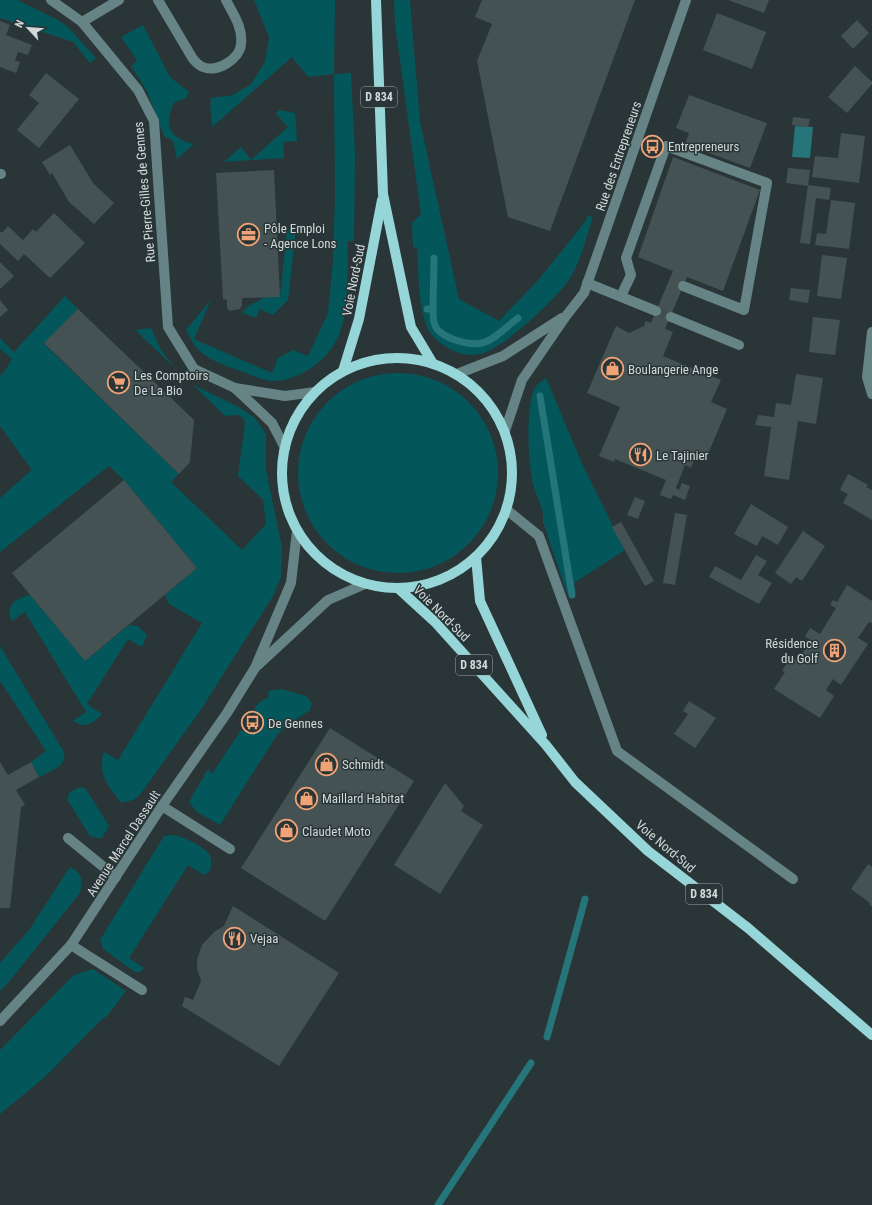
<svg xmlns="http://www.w3.org/2000/svg" width="872" height="1205" font-family="'Roboto Condensed',sans-serif">
	<style>
		.green { fill: #03575b }
		.water { fill: #25757a }
		.lines { fill: none; stroke-linecap: round; stroke-linejoin: round }
		.stream { stroke: #25757a; stroke-width: 7 }
		.building { fill: #455253 }
		.minor-tunnel { stroke: #424d4e; stroke-width: 10; stroke-dasharray: 10 5; stroke-linecap: butt }
		.minor { stroke: #668486; stroke-width: 10 }
		.major { stroke: #96d6d9; stroke-width: 10 }
		.labels { text-anchor: middle; stroke-width: 3; stroke-linejoin: round; paint-order: stroke }
		.shield { fill: #293536; stroke: #9fa7a8; stroke-width: 1 }
		.shield-label { font-size: 12px; font-weight: bold; fill: #d1d8d9 }
		.poi-label { font-size: 13px; fill: #d1d8d9; stroke: #293536; text-anchor: start }
		.street-label { font-size: 13px; fill: #d1d8d9; stroke: #293536 }
	</style>
	<rect width="100%" height="100%" fill="#293536"/>
	<g class="green">
		<path d="M0,0H17L58,20L69,28L96,58L90,63L73,42L0,18Z"/>
		<path d="M254,0H335L334,74L351,73L355,154L354,241H348C347,271 350,304 340,332C331,358 303,379 275,381C265,381 252,376 243,372C227,366 206,360 195,346C192,342 189,335 186,330L211,300L194,339L272,373L278,358L293,350L308,356L328,313L333,260L335,198L334,74L308,77L292,57L212,127C212,116 209,110 211,98L233,95L251,84L265,62L269,37Z"/>
		<path d="M394,0H410L420,122L459,299L499,321L539,279L585,222L588,215L593,217C586,238 580,266 566,284C551,303 502,350 479,354C467,357 452,352 442,344C437,340 430,335 428,329C417,304 419,275 417,248L413,247L412,223L421,214L395,24Z"/>
		<path d="M143,25L170,77L189,92L186,98L174,103C163,125 170,139 194,144L177,159L173,141L164,136L147,91L131,66L137,60L121,37Z"/>
		<path d="M279,110L295,113L297,141L283,142L284,158L224,162L241,147L251,160L288,127L276,114Z"/>
		<path d="M296,228L288,300L273,315L260,309L256,318L242,313C246,305 257,303 264,297H280L287,230Z"/>
		<path d="M65,296L78,309L44,344L179,474L171,482L242,550L266,524L263,500L238,476L245,423C241,411 234,416 225,416L193,385L239,407L255,418L266,434V470L282,547L281,577L273,596L200,711L139,796L133,800L121,803C108,784 97,776 104,752L118,760L202,623L169,604L165,595L197,568L124,480L109,466L0,552V498L32,470L0,426V376L6,369L12,359L0,349V338L14,352Z"/>
		<path d="M151,328L161,350L174,367L135,330Z"/>
		<circle cx="398" cy="473" r="100"/>
		<path d="M546,378L584,468L625,550L574,583L576,593L568,596L543,522C545,509 536,497 533,484C528,464 525,402 536,386C539,383 543,380 546,378Z"/>
		<path d="M30,595L85,661L129,625L138,626L147,635L142,647L128,639L87,704L102,714C93,724 85,729 73,721L86,712L25,612L12,621C5,604 15,599 30,595Z"/>
		<path d="M0,646L64,752C68,766 50,771 39,777L31,762L46,751L0,681Z"/>
		<path d="M281,689L306,696L312,703L310,710L286,726L277,735L220,825L197,812L189,802L208,769L212,774L241,730L248,733L258,717L253,713C256,704 260,701 269,697L268,691Z"/>
		<path d="M80,787L86,789L109,826L102,838H97L90,836L67,799L70,792Z"/>
		<path d="M172,835C180,835 207,847 210,856C212,860 211,866 210,871L204,875L188,865L129,958L144,968L140,972H135L103,949L100,940L164,836Z"/>
		<path d="M70,867C83,873 83,881 80,893L8,983L0,991V963L29,930Z"/>
		<path d="M93,969L126,991L108,1015L99,1022L45,1077L0,1114V1050L74,975Z"/>
	</g>
	<path class="water" d="M795,126L813,127L810,158L792,157Z"/>
	<g class="lines">
		<g class="stream">
			<path d="M427,309H433L434,258"/>
			<path d="M433,309C433,317 433,327 440,332C450,340 470,346 482,343C495,340 507,326 518,318"/>
			<path d="M540,396L572,595"/>
			<path d="M547,1037L585,899"/>
			<path d="M438,1205L531,1063"/>
		</g>
	</g>
	<g class="building">
		<path d="M482,0H635L550,231L508,217L477,61L492,24L475,17Z"/>
		<path d="M728,0H769L764,13Z"/>
		<path d="M717,13L766,32L752,69L703,50Z"/>
		<path d="M857,20L869,33L853,49L841,36Z"/>
		<path d="M0,21L10,25L6,35L32,45L28,55L18,52L15,60L20,62L16,73L0,67Z"/>
		<path d="M855,66L872,82V84L847,113L828,97Z"/>
		<path d="M46,73L79,99L39,148L17,130L39,103L29,95Z"/>
		<path d="M689,95L767,123L750,168L685,144L689,133L676,128Z"/>
		<path d="M793,117L810,119L808,127L792,125Z"/>
		<path d="M841,133L865,136L859,183L812,177L815,156L838,158Z"/>
		<path d="M70,145L93,183L114,203L94,224L69,202L52,173L50,175L42,162Z"/>
		<path d="M673,157L760,190L723,291L687,277L665,329L673,332L663,356L721,380L711,402L727,409L705,461L689,456L695,458L691,468L685,465L676,488L679,490L682,483L690,486L685,500L673,495L671,499L660,495L666,480L615,459L614,462L599,456L620,407L587,393L616,326L629,333L644,326L646,321L651,323L673,271L638,257Z"/>
		<path d="M788,168L810,170L808,186L786,183Z"/>
		<path d="M274,170L280,297L242,298V305L240,309L230,311L227,308V300L223,299L216,173Z"/>
		<path d="M808,185L831,188L829,200L816,198L810,244L800,243Z"/>
		<path d="M831,200L855,203L849,249L815,245L817,233L826,234Z"/>
		<path d="M54,213L85,243L50,278L24,254L18,261L0,244V232H3L8,226L23,240L33,229L36,232Z"/>
		<path d="M822,255L847,258L841,299L817,296Z"/>
		<path d="M0,262L14,276L0,289Z"/>
		<path d="M791,288L810,290L808,303L789,300Z"/>
		<path d="M0,300L8,310L0,317Z"/>
		<path d="M78,309L194,420L190,462L179,474L44,343Z"/>
		<path d="M813,317L840,320L835,355L809,352Z"/>
		<path d="M796,374L823,378L816,424L798,421L789,480L764,476L771,427L755,425L758,415L774,417L776,403L791,405Z"/>
		<path d="M848,474L868,485L866,487L872,490V520L843,503L848,494L840,490Z"/>
		<path d="M124,480L197,568L85,661L12,573Z"/>
		<path d="M635,497L645,501L638,519L627,515Z"/>
		<path d="M751,504L788,527L778,545L762,536L757,546L734,534Z"/>
		<path d="M675,513L687,515L675,585L663,583Z"/>
		<path d="M621,522L654,581L645,586L612,527Z"/>
		<path d="M803,531L825,546L802,581L796,577L791,584L775,573Z"/>
		<path d="M756,555L767,561L758,575L772,583L759,604L709,577L715,566L741,580Z"/>
		<path d="M847,585L872,601V623L869,622L858,638L868,644L841,685L833,679L826,690L834,696L820,718L774,689L785,672L782,671L791,656L798,661L811,640L805,637L810,628L820,634L836,608L830,605L833,600L837,602Z"/>
		<path d="M689,701L716,718L695,748L674,734L688,714L683,711Z"/>
		<path d="M251,715L256,718L249,729L244,726Z"/>
		<path d="M330,728L414,781L325,921L241,868Z"/>
		<path d="M0,762L8,775L31,762L39,777L16,790L25,805L21,807L10,908H0Z"/>
		<path d="M445,783L464,806L461,811L483,825L440,894L394,865Z"/>
		<path d="M868,864L872,867V907L869,904L870,903L851,889Z"/>
		<path d="M233,906L339,973L279,1066L182,1006L185,997L193,1000L201,981L197,968V960L202,945L214,932L224,926Z"/>
	</g>
	<g class="lines">
		<path class="minor-tunnel" d="M656,311L671,317"/>
		<g class="minor">
			<path d="M51,0L82,22L138,90L154,121L168,327L194,369L235,388L285,396L315,392"/>
			<path d="M158,0L193,59C196,62 199,66 203,67C217,73 240,59 241,44C243,27 233,14 226,0"/>
			<path d="M82,22L119,0"/>
			<path d="M0,174H1"/>
			<path d="M587,283L656,311"/>
			<path d="M621,296L631,275L626,258L666,146L767,183L744,310L683,286"/>
			<path d="M671,317L739,345"/>
			<path d="M872,332L867,377L872,394"/>
			<path d="M457,374L503,356L562,318"/>
			<path d="M235,388L272,423L285,448"/>
			<path d="M505,431L522,380L566,316L584,293L686,0"/>
			<path d="M507,510L539,536L617,751L793,879"/>
			<path d="M258,665L328,600L365,584"/>
			<path d="M162,806L230,849"/>
			<path d="M68,838L116,877"/>
			<path d="M71,945L142,990"/>
			<path d="M0,1021L71,945L162,806L227,713L255,668L291,583L297,531"/>
		</g>
		<g class="major">
			<path d="M376,0L383,194L411,327L432,362"/>
			<circle cx="397" cy="473" r="115"/>
			<path d="M343,371L359,319L382,200"/>
			<path d="M476,557L480,601L542,735"/>
			<path d="M399,589L435,622L546,745L575,782L648,851L748,928L872,1035"/>
		</g>
	</g>
	<defs>
		<symbol id="bus-ring" viewBox="-11 -11 22 22"><circle r="9.5" fill="#293536" stroke="#efa377" stroke-width="1.5"/><path d="M-5-6H5V4H4V6H2V4H-2V6H-4V4H-5ZM-3.5-4V0h7V-4ZM-3.5 1.2v1.5H-2V1.2ZM2 1.2v1.5H3.5V1.2Z" fill="#efa377"/></symbol>
		<symbol id="office-ring" viewBox="-11 -11 22 22"><circle r="9.5" fill="#293536" stroke="#efa377" stroke-width="1.5"/><path d="M-6-3h4V-5.5h4V-3h4V5H-6ZM-1-4.5V-3h2v-1.5ZM-6 0V1H6V0Z" fill="#efa377"/></symbol>
		<symbol id="shop-ring" viewBox="-11 -11 22 22"><circle r="9.5" fill="#293536" stroke="#efa377" stroke-width="1.5"/><path d="M-5-2.5h2.3a2.7 3.5 0 0 1 5.4 0H5L5.5 6h-11ZM-1.5-2.5h3a1.5 2.3 0 0 0-3 0Z" fill="#efa377"/></symbol>
		<symbol id="supermarket-ring" viewBox="-11 -11 22 22"><circle r="9.5" fill="#293536" stroke="#efa377" stroke-width="1.5"/><path d="M-6-5.5h2.5l.6 2H6L4.5 2H-2.5L-4.4-4H-6ZM-1.5 3.2a1.3 1.3 0 1 0 .1 0ZM3 3.2a1.3 1.3 0 1 0 .1 0Z" fill="#efa377"/></symbol>
		<symbol id="restaurant-ring" viewBox="-11 -11 22 22"><circle r="9.5" fill="#293536" stroke="#efa377" stroke-width="1.5"/><path d="M-5-6h1v4h1v-4h1v4h1v-4h1v5L-1.5 .5V6h-2V.5L-5-1ZM5-6V6H3V1.5H1.5Q1.5-4 5-6Z" fill="#efa377"/></symbol>
		<symbol id="building-ring" viewBox="-11 -11 22 22"><circle r="9.5" fill="#293536" stroke="#efa377" stroke-width="1.5"/><path d="M-4-6H4V6H1V3H-1V6H-4ZM-2.5-4.3h1.7v1.8h-1.7ZM.8-4.3h1.7v1.8H.8ZM-2.5-1h1.7V.8h-1.7ZM.8-1h1.7V.8H.8Z" fill="#efa377"/></symbol>
	</defs>
	<g fill-rule="evenodd">
		<use href="#bus-ring" x="640" y="134" width="25" height="25"/>
		<use href="#office-ring" x="236" y="222" width="25" height="25"/>
		<use href="#shop-ring" x="600" y="356" width="25" height="25"/>
		<use href="#supermarket-ring" x="106" y="370" width="25" height="25"/>
		<use href="#restaurant-ring" x="628" y="442" width="25" height="25"/>
		<use href="#building-ring" x="822" y="638" width="25" height="25"/>
		<use href="#bus-ring" x="240" y="710" width="25" height="25"/>
		<use href="#shop-ring" x="314" y="752" width="25" height="25"/>
		<use href="#shop-ring" x="294" y="786" width="25" height="25"/>
		<use href="#shop-ring" x="274" y="818" width="25" height="25"/>
		<use href="#restaurant-ring" x="222" y="926" width="25" height="25"/>
	</g>
	<g class="labels">
		<g class="shield">
			<rect x="361" y="87" width="36" height="20" rx="3"/>
			<rect x="456" y="655" width="36" height="20" rx="3"/>
			<rect x="686" y="884" width="36" height="20" rx="3"/>
		</g>
		<g class="shield-label">
			<text x="379" y="101">D 834</text>
			<text x="474" y="669">D 834</text>
			<text x="704" y="898">D 834</text>
		</g>
		<g class="poi-label">
			<text x="668" y="151">Entrepreneurs</text>
			<text x="264" y="233">Pôle Emploi<tspan x="264" dy="15">- Agence Lons</tspan></text>
			<text x="628" y="374">Boulangerie Ange</text>
			<text x="134" y="380">Les Comptoirs<tspan x="134" dy="15">De La Bio</tspan></text>
			<text x="656" y="460">Le Tajinier</text>
			<text x="818" y="648" text-anchor="end">Résidence<tspan x="818" dy="15">du Golf</tspan></text>
			<text x="268" y="728">De Gennes</text>
			<text x="342" y="769">Schmidt</text>
			<text x="322" y="803">Maillard Habitat</text>
			<text x="302" y="836">Claudet Moto</text>
			<text x="250" y="943">Vejaa</text>
		</g>
		<g class="street-label">
			<text transform="translate(618 156) rotate(-71)" y="5">Rue des Entrepreneurs</text>
			<text transform="translate(144 192) rotate(-95)" y="5">Rue Pierre-Gilles de Gennes</text>
			<text transform="translate(353 280) rotate(-79)" y="5">Voie Nord-Sud</text>
			<text transform="translate(442 613) rotate(45)" y="5">Voie Nord-Sud</text>
			<text transform="translate(123 843) rotate(-57)" y="5">Avenue Marcel Dassault</text>
			<text transform="translate(666 846) rotate(40)" y="5">Voie Nord-Sud</text>
		</g>
	</g>
	<g transform="translate(28 28) rotate(296)" stroke="#293536" stroke-width="3" paint-order="stroke">
	<path d="M0-3L7 15L0 10L-7 15Z" fill="#d1d8d9"/>
	<text y="-6" font-size="11" font-weight="bold" text-anchor="middle" fill="#d1d8d9">N</text>
	</g>
</svg>
